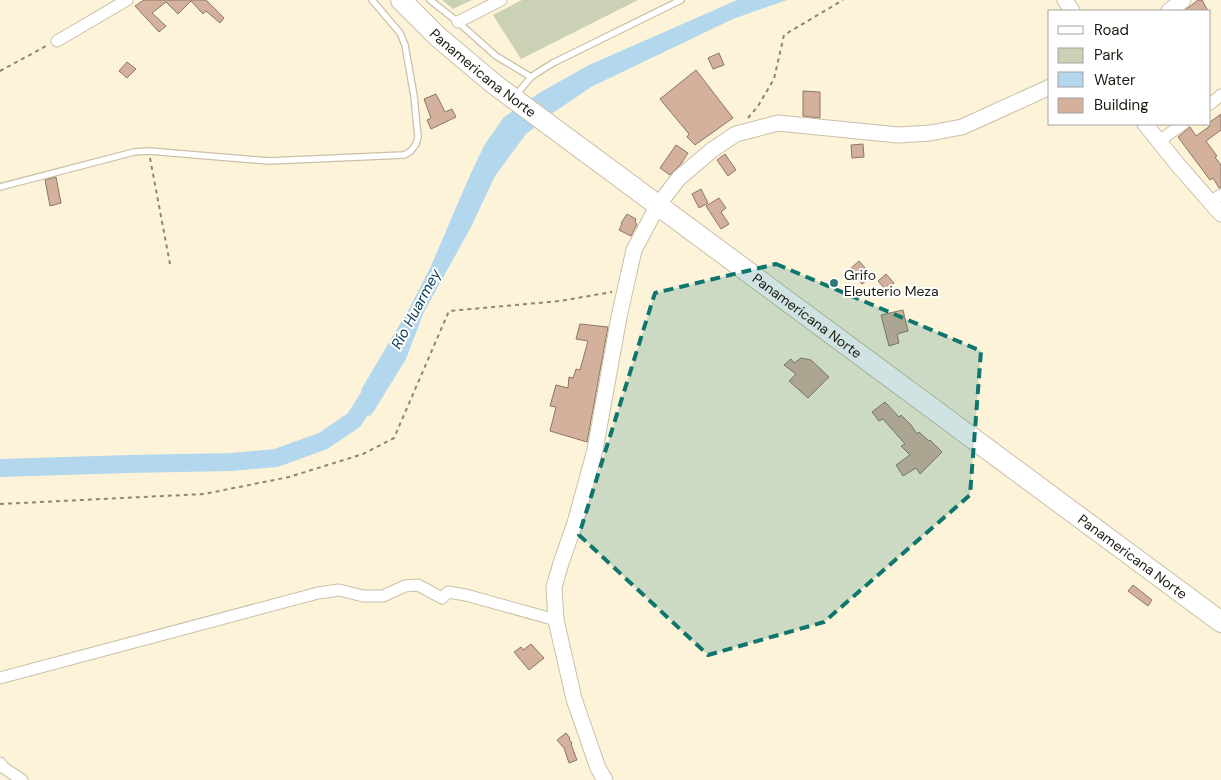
<svg xmlns="http://www.w3.org/2000/svg" width="1221" height="780" font-family="'DM Sans',sans-serif">
	<style>
		.green { fill: #cad1b5 }
		.water { fill: #b3d8ee }
		.lines { fill: none; stroke-linecap: round; stroke-linejoin: round }
		.river { stroke: #b3d8ee; stroke-width: 18 }
		.building { fill: #d3b19c; stroke: #8d7667 }
		.lane-casing { stroke: #cac0a7; stroke-width: 8 }
		.street-casing { stroke: #cac0a7; stroke-width: 13 }
		.secondary-casing { stroke: #cac0a7; stroke-width: 17 }
		.highway-casing { stroke: #cac0a7; stroke-width: 22 }
		.path { stroke: #8d8674; stroke-width: 2; stroke-dasharray: 4 4; stroke-linecap: butt }
		.lane { stroke: #fff; stroke-width: 5.5 }
		.street { stroke: #fff; stroke-width: 11 }
		.secondary { stroke: #fff; stroke-width: 15 }
		.highway { stroke: #fff; stroke-width: 20 }
		.marked { fill: #0f766e; fill-opacity: 0.2; stroke: #0f766e; stroke-width: 4; stroke-dasharray: 10 6; stroke-linejoin: round }
		.poi-dot { fill: #2e777a; stroke: #fff; stroke-width: 2 }
		.labels { text-anchor: middle; stroke-width: 4; stroke-linejoin: round; paint-order: stroke }
		.street-label { font-size: 14px; fill: #1d1a10; stroke: #fff }
		.poi-label { font-size: 14px; fill: #1d1a10; stroke: #fff; text-anchor: start }
		.water-label { font-size: 15px; font-style: italic; fill: #06394f; stroke: #fff }
	</style>
	<rect width="100%" height="100%" fill="#fdf3d9"/>
	<g class="green">
		<path d="M442,0H472L453,9Z"/>
		<path d="M522,0H638L521,59L493,15Z"/>
	</g>
	<path class="water" d="M737,0H787L733,19L591,87L550,115L526,134L495,176L471,227L424,312L406,359L374,411L369,417L361,390L410,307L431,266L470,175L485,144L504,117L539,93L589,65Z"/>
	<g class="lines">
		<path class="river" d="M0,468L129,464L231,462L276,458L323,441L354,420L377,384"/>
	</g>
	<g class="building">
		<path d="M144,0H206L224,18L220,23L206,11L203,14L191,1L178,14L166,2L152,13L166,26L159,32L135,6Z"/>
		<path d="M1198,0H1202L1208,11H1184Z"/>
		<path d="M719,53L724,65L713,69L708,58Z"/>
		<path d="M127,62L136,69L127,78L119,71Z"/>
		<path d="M696,70L733,118L695,145L687,137L689,134L660,99Z"/>
		<path d="M803,91L820,92V118L803,116Z"/>
		<path d="M436,94L445,112L452,109L456,117L431,129L427,120L431,118L424,99Z"/>
		<path d="M1221,114V130L1206,141L1217,156L1215,157L1221,165V188H1219L1213,178L1210,180L1178,137L1190,127L1196,136L1210,126L1209,124L1210,122Z"/>
		<path d="M863,144L864,157L852,158L851,145Z"/>
		<path d="M676,145L688,153L681,164L670,175L660,168Z"/>
		<path d="M725,154L736,170L728,176L717,160Z"/>
		<path d="M56,177L61,203L50,206L45,180Z"/>
		<path d="M701,189L708,203L699,208L692,194Z"/>
		<path d="M719,198L726,208L721,212L729,224L721,229L706,206Z"/>
		<path d="M627,214L636,219L635,222L637,224L631,236L619,230L622,224L621,223Z"/>
		<path d="M859,261L872,276L862,284L850,269Z"/>
		<path d="M886,274L894,283L886,290L878,281Z"/>
		<path d="M903,310L908,331L897,334L899,343L889,346L881,315Z"/>
		<path d="M580,324L608,327L587,442L550,431L556,407L550,406L556,385L568,388L569,377L573,378L576,369L580,370L588,341L576,339Z"/>
		<path d="M801,358L811,360L829,377L808,398L789,381L796,374L784,365L791,359L794,363Z"/>
		<path d="M885,402L899,417L901,415L911,425L917,434L919,432L929,441L930,440L942,452L920,474L916,468L903,476L896,465L910,455L901,446L905,444L883,419L879,421L872,412Z"/>
		<path d="M1133,585L1152,600L1148,606L1128,591Z"/>
		<path d="M531,644L544,658L529,670L514,652L521,647L523,650Z"/>
		<path d="M566,733L570,738L569,739L572,743L571,744L577,760L569,763L564,748L557,740Z"/>
	</g>
	<g class="lines">
		<defs>
			<g id="lane">
				<path d="M430,0L458,22L496,56L531,77L537,73L553,63L681,0"/>
				<path d="M516,95L531,77"/>
				<path d="M0,187L134,152L149,151L269,161L404,155L411,151L416,144L418,137L414,96L405,45L400,33L372,0"/>
			</g>
			<g id="street">
				<path d="M458,22L501,0"/>
				<path d="M57,41L127,0"/>
				<path d="M1210,104L1221,95"/>
				<path d="M1159,141L1183,124"/>
				<path d="M1210,202L1221,195"/>
				<path d="M0,678L318,593L339,590L363,596H383L405,586L418,585L442,598L448,592L466,595L556,620"/>
				<path d="M0,763L4,768L22,780"/>
			</g>
			<g id="secondary">
				<path d="M1065,0L1072,11"/>
				<path d="M1169,11L1183,0"/>
				<path d="M1145,124L1178,165L1221,214"/>
				<path d="M605,780L598,768L574,699L556,620L554,587L561,563L575,523L595,450L619,317L634,250L658,205L679,178L712,150L736,134L778,123L898,135L930,133L962,127L1050,87"/>
			</g>
			<g id="highway">
				<path id="s1" d="M401,0L437,36L494,84L1221,622"/>
			</g>
		</defs>
		<use href="#lane" class="lane-casing"/>
		<use href="#street" class="street-casing"/>
		<use href="#secondary" class="secondary-casing"/>
		<use href="#highway" class="highway-casing"/>
		<g class="path">
			<path d="M0,71L48,45"/>
			<path d="M748,118L758,106L774,79L784,35L843,0"/>
			<path d="M150,158L170,264"/>
			<path d="M0,504L204,494L289,477L363,454L394,438L449,311L560,301L612,292"/>
		</g>
		<use href="#lane" class="lane"/>
		<use href="#street" class="street"/>
		<use href="#secondary" class="secondary"/>
		<use href="#highway" class="highway"/>
	</g>
	<path class="marked" d="M776,264L981,351L970,495L824,622L708,655L579,535L655,293Z"/>
	<circle class="poi-dot" cx="834" cy="283" r="5"/>
	<g class="labels">
		<g class="street-label">
			<text dy="5" stroke="none"><textPath href="#s1" startOffset="110">Panamericana Norte</textPath></text>
			<text dy="5" stroke="none"><textPath href="#s1" startOffset="515">Panamericana Norte</textPath></text>
			<text dy="5" stroke="none"><textPath href="#s1" startOffset="920">Panamericana Norte</textPath></text>
		</g>
		<g class="poi-label">
			<text x="844" y="280">Grifo<tspan x="844" dy="16">Eleuterio Meza</tspan></text>
		</g>
		<g class="water-label">
			<text transform="translate(416 309) rotate(-62)" y="5">Río Huarmey</text>
		</g>
	</g>
	<rect x="1048" y="10" width="162" height="115" fill="#ffffff" stroke="#a5a39f"/>
	<rect x="1058" y="26" width="25" height="8" fill="#ffffff" stroke="#a5a39f"/>
	<text x="1094" y="35" font-size="15" fill="#1d1a10">Road</text>
	<rect x="1058" y="48" width="25" height="15" fill="#cad1b5" stroke="#a5a39f"/>
	<text x="1094" y="60" font-size="15" fill="#1d1a10">Park</text>
	<rect x="1058" y="72" width="25" height="15" fill="#b3d8ee" stroke="#a5a39f"/>
	<text x="1094" y="85" font-size="15" fill="#1d1a10">Water</text>
	<rect x="1058" y="98" width="25" height="15" fill="#d3b19c" stroke="#a5a39f"/>
	<text x="1094" y="110" font-size="15" fill="#1d1a10">Building</text>
</svg>
